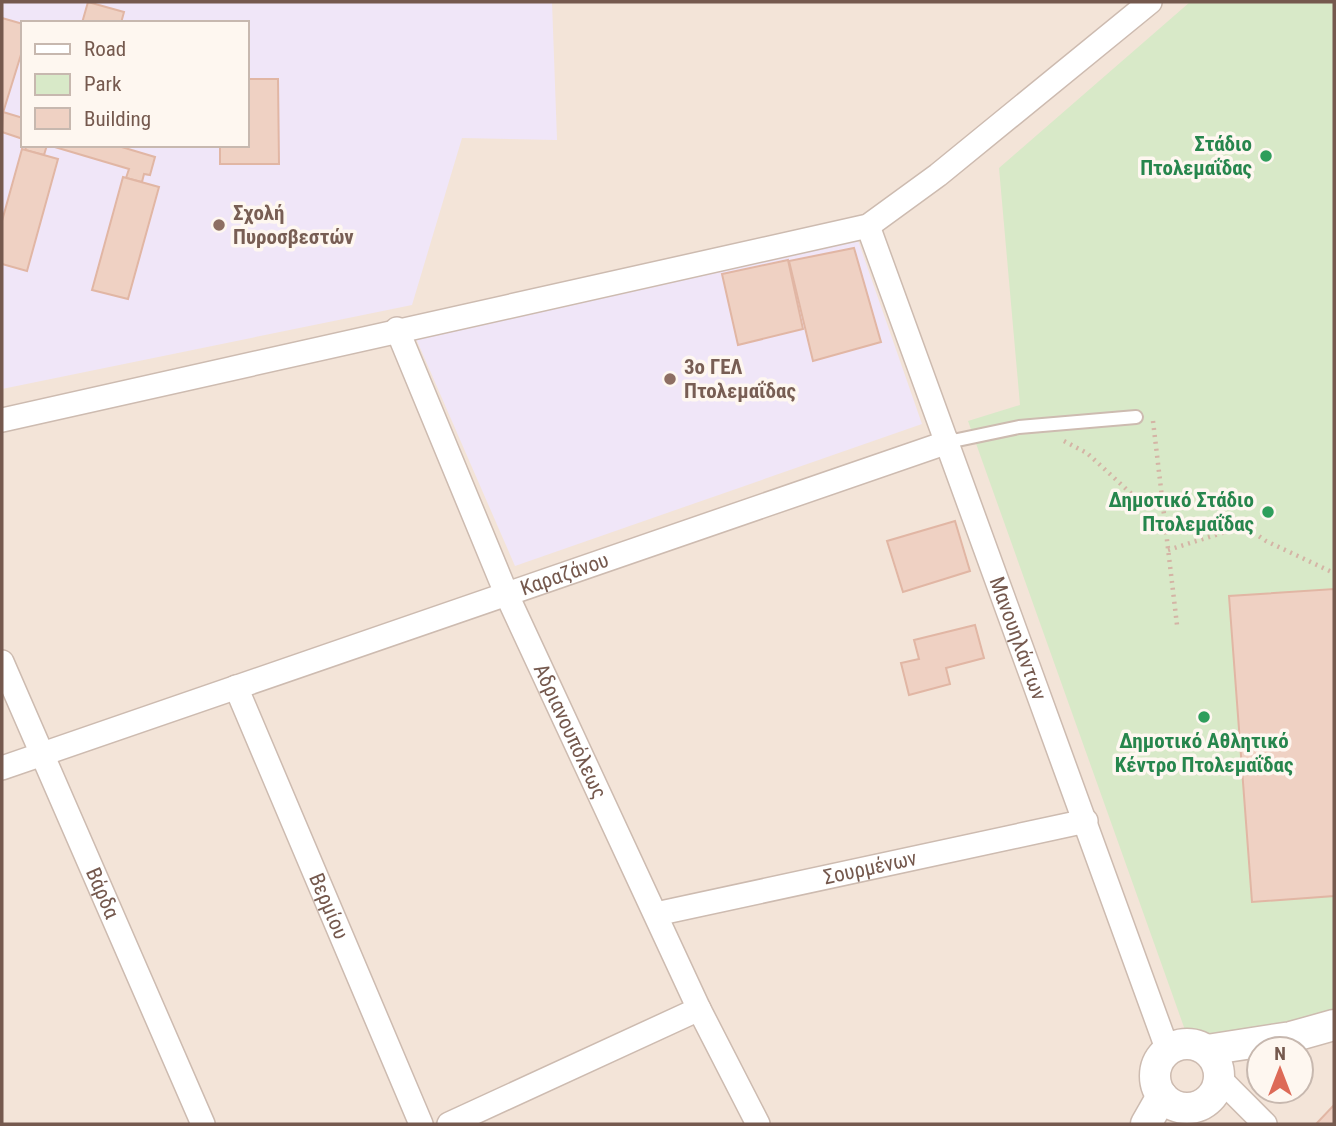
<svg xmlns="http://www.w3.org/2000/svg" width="1336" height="1126" font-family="'Roboto Condensed',sans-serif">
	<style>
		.residential { fill: #f3e4d8; fill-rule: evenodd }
		.education { fill: #f0e6f8; fill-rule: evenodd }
		.green { fill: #d8e9c8 }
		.building { fill: #efd1c3; stroke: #e1b6a4; stroke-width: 2 }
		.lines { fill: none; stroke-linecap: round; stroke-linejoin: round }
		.service-casing { stroke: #cdbbb0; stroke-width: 16 }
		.minor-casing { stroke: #cdbbb0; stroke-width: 26 }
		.tertiary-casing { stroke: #cdbbb0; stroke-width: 33 }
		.path { stroke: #d4b4a5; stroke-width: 4.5; stroke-dasharray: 2 5; stroke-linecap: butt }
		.service { stroke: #fff; stroke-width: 12 }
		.minor { stroke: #fff; stroke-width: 23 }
		.tertiary { stroke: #fff; stroke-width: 30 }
		.leisure-dot { fill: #2e9e5b; stroke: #fef7f0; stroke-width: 2.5 }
		.education-dot { fill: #8d6e63; stroke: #fef7f0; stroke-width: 2.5 }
		.labels { text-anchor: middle; stroke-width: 7; stroke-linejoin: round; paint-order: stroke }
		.leisure-label { font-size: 21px; font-weight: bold; fill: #27864d; stroke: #fef7f0; text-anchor: end }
		.education-label { font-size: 21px; font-weight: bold; fill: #785e54; stroke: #fef7f0; text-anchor: start }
		.street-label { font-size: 21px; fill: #75594e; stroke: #fef7f0 }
	</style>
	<rect width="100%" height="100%" fill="#fbf3e9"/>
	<path class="residential" d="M2,2H1334V1124H2ZM23,23H247V145H23ZM1259,1049H1301V1091H1259Z"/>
	<g class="education">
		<path d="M2,2H552L557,140L462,138L412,305L2,389ZM23,23H247V145H23Z"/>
		<path d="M854,229L922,424L515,566L414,334Z"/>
	</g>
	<path class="green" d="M1190,2H1334V1013L1220,1040L1185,1030L968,421L1020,405L999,168Z"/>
	<g class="building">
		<path d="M88,2L124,12L121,23H82Z"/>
		<path d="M2,18L23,24V48L2,116Z"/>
		<path d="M247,79H278L279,164H220V145H247Z"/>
		<path d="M3,112L23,118V139L2,132Z"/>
		<path d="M27,145H47L44,155L25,150Z"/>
		<path d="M48,145H115L155,157L150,175L144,174L142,182L126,178L129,169Z"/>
		<path d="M22,149L58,159L27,271L2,264V221Z"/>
		<path d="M123,177L159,187L128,299L92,290Z"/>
		<path d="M854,248L881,342L813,361L789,261Z"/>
		<path d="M788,260L803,329L738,345L722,274Z"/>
		<path d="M955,521L970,571L903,592L887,541Z"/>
		<path d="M1334,589V896L1252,902L1229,596Z"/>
		<path d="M975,625L984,658L946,668L950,684L909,695L901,663L919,659L914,640Z"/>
		<path d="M1334,1105V1124H1316Z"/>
	</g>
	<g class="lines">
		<defs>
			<path id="service" d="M948,442L1019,427L1136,417"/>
			<g id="minor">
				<path id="s1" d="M868,226L1168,1051"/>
				<path id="s2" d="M397,329L506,593L699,1009L758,1124"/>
				<path d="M2,420L868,226L938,175L1150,2"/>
				<path id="s3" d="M2,662L203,1124"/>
				<path id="s4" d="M236,687L421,1124"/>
				<path id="s5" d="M2,768L948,442"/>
				<path id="s6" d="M656,914L1086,821"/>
				<path d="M1220,1079L1265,1124"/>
				<path d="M449,1124L699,1009"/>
			</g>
			<g id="tertiary">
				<circle cx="1187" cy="1076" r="32"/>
				<path d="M1207,1050L1291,1037L1334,1025"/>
				<path d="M1146,1124L1162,1096"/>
			</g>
		</defs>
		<use href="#service" class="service-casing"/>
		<use href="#minor" class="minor-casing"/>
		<use href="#tertiary" class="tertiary-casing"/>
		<g class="path">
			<path d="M1153,421L1177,625"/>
			<path d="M1064,441L1087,453L1136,498L1163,499"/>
			<path d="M1168,550L1244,526L1266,541L1334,573"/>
		</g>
		<use href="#service" class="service"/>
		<use href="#minor" class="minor"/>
		<use href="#tertiary" class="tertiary"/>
	</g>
	<g class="leisure-dot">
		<circle cx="1266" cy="156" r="7"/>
		<circle cx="1268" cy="512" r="7"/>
		<circle cx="1204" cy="717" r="7"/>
	</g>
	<g class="education-dot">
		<circle cx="219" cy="225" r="7"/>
		<circle cx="670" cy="379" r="7"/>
	</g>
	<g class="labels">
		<g class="leisure-label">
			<text x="1252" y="151">Στάδιο<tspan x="1252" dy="24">Πτολεμαΐδας</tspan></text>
			<text x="1254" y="507">Δημοτικό Στάδιο<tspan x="1254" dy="24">Πτολεμαΐδας</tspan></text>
			<text x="1204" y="748" text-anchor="middle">Δημοτικό Αθλητικό<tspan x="1204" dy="24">Κέντρο Πτολεμαΐδας</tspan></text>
		</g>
		<g class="education-label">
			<text x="233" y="220">Σχολή<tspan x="233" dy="24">Πυροσβεστών</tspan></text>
			<text x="684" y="374">3ο ΓΕΛ<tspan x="684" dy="24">Πτολεμαΐδας</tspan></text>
		</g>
		<g class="street-label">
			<text dy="7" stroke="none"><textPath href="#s5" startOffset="595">Καραζάνου</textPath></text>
			<text dy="7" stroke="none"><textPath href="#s1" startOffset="439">Μανουηλάντων</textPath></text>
			<text dy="7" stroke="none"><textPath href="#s2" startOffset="438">Αδριανουπόλεως</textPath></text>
			<text dy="7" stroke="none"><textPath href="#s6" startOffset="219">Σουρμένων</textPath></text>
			<text dy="7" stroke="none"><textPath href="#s3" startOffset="252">Βάρδα</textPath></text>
			<text dy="7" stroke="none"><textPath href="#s4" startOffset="238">Βερμίου</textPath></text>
		</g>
	</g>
	<rect width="1336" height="1126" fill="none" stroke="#75594e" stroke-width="7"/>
	<rect x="21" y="21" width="228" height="126" fill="#fef7f0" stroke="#c7b8af" stroke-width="2"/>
	<rect x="35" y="44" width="35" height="10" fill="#ffffff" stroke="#c7b8af" stroke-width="2"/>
	<text x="84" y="56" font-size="21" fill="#75594e">Road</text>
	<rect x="35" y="74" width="35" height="21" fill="#d8e9c8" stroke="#c7b8af" stroke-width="2"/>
	<text x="84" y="91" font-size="21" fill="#75594e">Park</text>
	<rect x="35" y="108" width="35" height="21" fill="#efd1c3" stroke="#c7b8af" stroke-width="2"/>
	<text x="84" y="126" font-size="21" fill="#75594e">Building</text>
	<g transform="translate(1280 1070)"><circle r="33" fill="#fef7f0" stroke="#c7b8af" stroke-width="2"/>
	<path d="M0-5L12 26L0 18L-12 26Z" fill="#dd6a57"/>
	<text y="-10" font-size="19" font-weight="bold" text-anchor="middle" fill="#75594e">N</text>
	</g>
</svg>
